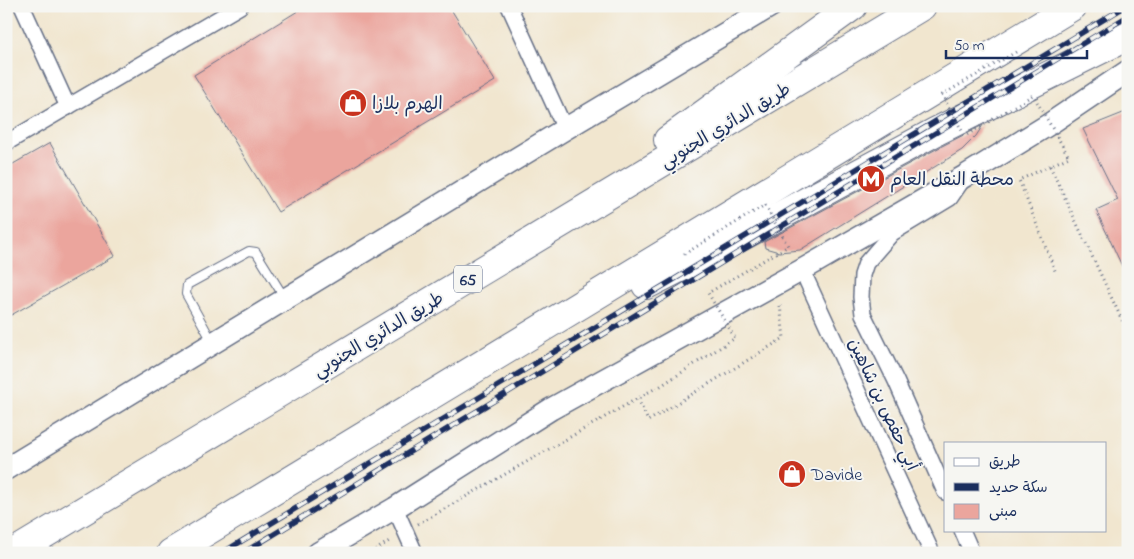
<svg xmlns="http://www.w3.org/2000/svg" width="1134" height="559" font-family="'Indie Flower','Playpen Sans Arabic',sans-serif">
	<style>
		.building { fill: #eba59d }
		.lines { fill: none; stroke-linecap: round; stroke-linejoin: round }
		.lane-casing { stroke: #666f86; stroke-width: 10 }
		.street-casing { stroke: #666f86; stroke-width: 18 }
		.secondary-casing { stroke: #666f86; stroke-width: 24 }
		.highway-casing { stroke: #666f86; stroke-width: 30 }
		.path { stroke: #666f86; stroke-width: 3; stroke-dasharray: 1 4; stroke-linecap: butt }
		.lane { stroke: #fff; stroke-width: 8 }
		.street { stroke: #fff; stroke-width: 15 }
		.secondary { stroke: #fff; stroke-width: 21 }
		.highway { stroke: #fff; stroke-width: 28 }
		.rail-casing { stroke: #1b2f5e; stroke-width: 5.5 }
		.rail { stroke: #f6f6f2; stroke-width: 4; stroke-dasharray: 11; stroke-linecap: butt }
		.path-bridge { stroke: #666f86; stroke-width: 3; stroke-dasharray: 1 4; stroke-linecap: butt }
		.labels { text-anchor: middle; stroke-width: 4; stroke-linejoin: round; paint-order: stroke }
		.shield { fill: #f6f6f2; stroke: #5d6b8a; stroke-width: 1 }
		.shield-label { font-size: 16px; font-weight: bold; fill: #1b2f5e }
		.poi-label { font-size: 18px; fill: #1b2f5e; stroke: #f6f6f2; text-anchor: start }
		.street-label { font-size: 18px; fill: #1b2f5e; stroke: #f6f6f2 }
	</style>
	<rect width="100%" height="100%" fill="#f6f6f2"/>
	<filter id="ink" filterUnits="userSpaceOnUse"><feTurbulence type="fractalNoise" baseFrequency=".02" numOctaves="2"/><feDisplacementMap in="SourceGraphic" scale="10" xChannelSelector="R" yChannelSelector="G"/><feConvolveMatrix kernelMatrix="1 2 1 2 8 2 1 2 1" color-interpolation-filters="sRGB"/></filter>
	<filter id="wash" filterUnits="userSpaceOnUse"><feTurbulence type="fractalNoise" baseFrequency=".0096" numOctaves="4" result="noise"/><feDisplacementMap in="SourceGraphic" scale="20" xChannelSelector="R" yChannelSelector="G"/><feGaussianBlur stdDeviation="1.12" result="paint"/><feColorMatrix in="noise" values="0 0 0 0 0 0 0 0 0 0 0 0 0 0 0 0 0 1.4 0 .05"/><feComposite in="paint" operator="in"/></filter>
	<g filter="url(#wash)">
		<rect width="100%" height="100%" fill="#f1e6cf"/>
		<g id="blocks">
			<g class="building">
				<path d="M306,6H449L495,81L278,212L194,75Z"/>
				<path d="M1128,111V279L1096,210L1118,200L1083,129Z"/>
				<path d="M983,125L976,136L962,150L800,250L779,252L765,248L764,242L942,146Z"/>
				<path d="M50,143L115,256L6,318V168Z"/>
			</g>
		</g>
	</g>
	<g filter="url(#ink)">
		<use href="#blocks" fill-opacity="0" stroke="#666f86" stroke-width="1"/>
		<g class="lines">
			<defs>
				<path id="lane" d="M213,343L186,294L187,285L249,251L256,252L284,297"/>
				<g id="street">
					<path d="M22,6L68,107"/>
					<path d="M509,6L565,129"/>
					<path d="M6,143L240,6"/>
					<path d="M802,270L932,553"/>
					<path d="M945,492L896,381L863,314L861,297L862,275L866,263L892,233L950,198L963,179"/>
					<path d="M395,508L415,553"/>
					<path d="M962,530L972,553"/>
				</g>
				<g id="secondary">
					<path d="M6,469L565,129L771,6"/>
					<path d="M318,553L395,508L551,409L802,270L965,176L1048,125L1128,71"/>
				</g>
				<g id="highway">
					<path d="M668,140L853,6"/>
					<path d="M646,285L735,240L935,132L1128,36"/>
					<path d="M13,553L922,6"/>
					<path d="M171,553L1073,6"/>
				</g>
			</defs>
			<use href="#lane" class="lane-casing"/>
			<use href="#street" class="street-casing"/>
			<use href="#secondary" class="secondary-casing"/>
			<use href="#highway" class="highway-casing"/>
			<g class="path">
				<path d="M1050,166L1128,333"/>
				<path d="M638,399L648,421L784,338L780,305"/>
				<path d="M418,524L654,389"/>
				<path d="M371,553L391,540"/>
			</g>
			<use href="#lane" class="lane"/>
			<use href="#street" class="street"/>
			<use href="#secondary" class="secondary"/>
			<use href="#highway" class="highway"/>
			<defs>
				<g id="rail">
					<path d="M222,553L1126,6"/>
					<path d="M243,553L1128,16"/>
				</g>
			</defs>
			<use href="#rail" class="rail-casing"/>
			<use href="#rail" class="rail"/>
			<g class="path-bridge">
				<path d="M1016,52L942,95L965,136L1033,95L1069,157L1019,180L1056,273"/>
				<path d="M656,389L735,338L708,293L788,246L765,205L681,256"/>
			</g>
		</g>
	</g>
	<defs>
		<symbol id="shop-disc" viewBox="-11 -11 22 22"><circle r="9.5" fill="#c8321e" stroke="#f6f6f2"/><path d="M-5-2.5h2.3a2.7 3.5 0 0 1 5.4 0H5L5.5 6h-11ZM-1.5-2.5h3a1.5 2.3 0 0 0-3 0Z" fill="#fff"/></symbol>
		<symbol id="metro-disc" viewBox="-11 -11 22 22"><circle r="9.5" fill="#c8321e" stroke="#f6f6f2"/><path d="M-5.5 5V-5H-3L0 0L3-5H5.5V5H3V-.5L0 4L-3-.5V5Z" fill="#fff"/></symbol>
	</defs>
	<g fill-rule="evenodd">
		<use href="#shop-disc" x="337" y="87" width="32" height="32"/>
		<use href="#metro-disc" x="855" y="163" width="32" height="32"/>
		<use href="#shop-disc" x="776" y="458" width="32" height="32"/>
	</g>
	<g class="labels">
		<rect class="shield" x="454" y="265.5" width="28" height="27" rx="4"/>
		<g class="shield-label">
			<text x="468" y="285">65</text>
		</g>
		<g class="poi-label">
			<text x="372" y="109">الهرم بلازا</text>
			<text x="890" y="185">محطة النقل العام</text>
			<text x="811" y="480">Davide</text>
		</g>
		<g class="street-label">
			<text transform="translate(725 125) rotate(-31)" y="6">طريق الدائري الجنوبي</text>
			<text transform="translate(378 334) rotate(-31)" y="6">طريق الدائري الجنوبي</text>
			<text transform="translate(884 404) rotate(65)" y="6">أبي حفص بن شاهين</text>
		</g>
	</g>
	<rect width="1134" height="559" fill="none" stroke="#f6f6f2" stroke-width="25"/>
	<rect x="944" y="442" width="162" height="90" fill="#f6f6f2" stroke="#9ea6b7"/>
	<rect x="954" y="458" width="25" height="8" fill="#ffffff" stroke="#9ea6b7"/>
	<text x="989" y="466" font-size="15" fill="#1b2f5e">طريق</text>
	<rect x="954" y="483" width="25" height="8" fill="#1b2f5e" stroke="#9ea6b7"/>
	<text x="989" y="492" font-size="15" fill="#1b2f5e">سكة حديد</text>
	<rect x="954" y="504" width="25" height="15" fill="#eba59d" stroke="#9ea6b7"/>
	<text x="989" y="516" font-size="15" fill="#1b2f5e">مبنى</text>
	<path d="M946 50v8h141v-8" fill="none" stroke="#1b2f5e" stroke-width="2.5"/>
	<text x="954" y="50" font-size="15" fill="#1b2f5e" stroke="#f6f6f2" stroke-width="4" paint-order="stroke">50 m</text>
</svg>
